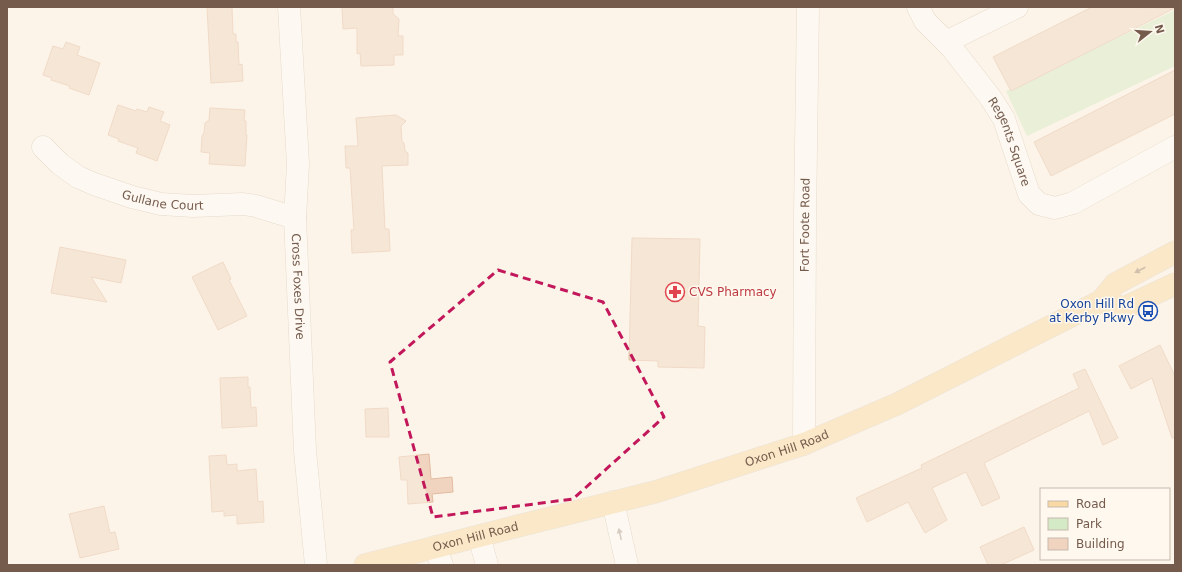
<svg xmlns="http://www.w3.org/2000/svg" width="1182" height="572" font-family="'DejaVu Sans',sans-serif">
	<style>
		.green { fill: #d4e9c6 }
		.building { fill: #f0d4c0; stroke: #e3bba1 }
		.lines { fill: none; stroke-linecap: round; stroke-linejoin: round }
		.minor-casing { stroke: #cebcae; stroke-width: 23 }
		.major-casing { stroke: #d8d1cd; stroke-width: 23 }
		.minor { stroke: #fff; stroke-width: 22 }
		.major { stroke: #f8d9a3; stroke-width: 22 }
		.oneway { fill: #9c8166 }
		.oneway2 { fill: #ac9d94 }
		.marked { fill: none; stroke: #c2185b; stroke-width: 3; stroke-dasharray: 8 5; stroke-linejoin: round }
		.labels { text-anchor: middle; stroke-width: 3; stroke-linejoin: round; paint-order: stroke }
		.street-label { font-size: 12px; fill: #755b4c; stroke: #fef8ee }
		.health-label { font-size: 12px; fill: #be3a42; stroke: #fef8ee; text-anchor: start }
		.transit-label { font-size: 12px; fill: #164399; stroke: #fef8ee; text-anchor: end }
	</style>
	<rect width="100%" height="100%" fill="#fcf4e8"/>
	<path class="green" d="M1175,10V66L1027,136L1006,91Z"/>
	<g class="building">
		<path d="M207,7H232L233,34H236V42H238L239,65L242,64L243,81L211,83Z"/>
		<path d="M342,7H393V14L399,19L398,36H403V55H394V65L361,66L360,53L357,54V28L343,29Z"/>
		<path d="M1092,7L1175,8L1011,91L993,57Z"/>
		<path d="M66,42L80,47L77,55L100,63L89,95L69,88L70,86L51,80L52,78L43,75L53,46L63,49Z"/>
		<path d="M1175,70V114L1051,176L1034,142Z"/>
		<path d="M118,105L136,111L137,109L147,112L149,107L164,112L160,121L170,125L157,161L136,153L138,148L118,141L119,139L108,135Z"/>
		<path d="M210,108L245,110L244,121H246V135H247L245,166L209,164L210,153L201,152L202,136L204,133L205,123L209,120Z"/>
		<path d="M396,115L406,121L401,126L402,142L404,143L405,151L408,153V165L382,166L385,229H389L390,251L352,253L351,230H354L350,168H346L345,146H358L356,118Z"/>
		<path d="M632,238L700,239L698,326L705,327L704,368L658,367V361L629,360Z"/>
		<path d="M60,247L126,260L121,283L91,277L107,302L51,293Z"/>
		<path d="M223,262L231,279L229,280L247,316L218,330L192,277Z"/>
		<path d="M1160,345L1175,376V438H1172L1152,378L1131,389L1119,366Z"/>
		<path d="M1085,369L1118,438L1103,445L1089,411L984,463L1000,498L982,506L966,472L932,488L947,520L925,533L908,502L867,522L856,498L922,468L921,465L1079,388L1073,374Z"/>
		<path d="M248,377V387H250L251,408L256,407L257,426L222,428L220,378Z"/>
		<path d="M388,408L389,437H366L365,409Z"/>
		<path d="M429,454L431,479L452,477L453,492L432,494L433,502L408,504L407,480H401L399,457Z"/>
		<path d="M226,455L227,465L237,464V471L256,469L258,502L263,501L264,522L237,524V515L224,516V511L212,512L209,456Z"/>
		<path d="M104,506L110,533L115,532L119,549L80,558L69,514Z"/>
		<path d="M1024,527L1034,550L1001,565H988L980,547Z"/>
	</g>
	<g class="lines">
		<defs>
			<g id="minor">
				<path id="s1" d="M289,7L298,164L295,218L305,451L316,565"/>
				<path id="s2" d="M918,7L925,21L951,47L990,97L1004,119L1029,194L1039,204L1055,208L1073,203L1175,147"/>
				<path d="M946,42L1017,7"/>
				<path id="s3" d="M43,147L60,164L78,177L94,184L132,197L161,204L193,206L243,204L256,206L295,218"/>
				<path id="s4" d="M804,444L805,218L808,7"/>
				<path d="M613,502L627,565"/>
				<path d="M479,536L487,565"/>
				<path d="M435,547L442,565"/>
			</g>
			<g id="major">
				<path d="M1101,301L1124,308L1175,284"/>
				<path id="s5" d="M365,565L518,526L655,492L804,444L897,404L1101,301L1115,284L1175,252"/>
			</g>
		</defs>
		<use href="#minor" class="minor-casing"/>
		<use href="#major" class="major-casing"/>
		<use href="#minor" class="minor"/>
		<use href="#major" class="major"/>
	</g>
	<defs><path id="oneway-solid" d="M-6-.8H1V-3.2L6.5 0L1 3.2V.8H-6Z"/></defs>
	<use class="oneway" href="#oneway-solid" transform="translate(1140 270) rotate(153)"/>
	<use class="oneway2" href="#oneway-solid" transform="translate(620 534) rotate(-102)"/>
	<path d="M0 0H1182V572H0ZM498,270L603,302L664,417L573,499L433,517L390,362Z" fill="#fcf4e8" fill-opacity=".55" fill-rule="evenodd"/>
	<path class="marked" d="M498,270L603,302L664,417L573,499L433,517L390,362Z"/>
	<defs>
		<symbol id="pharmacy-ring" viewBox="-11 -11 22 22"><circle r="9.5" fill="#fef8ee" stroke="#e0444e" stroke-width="1.5"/><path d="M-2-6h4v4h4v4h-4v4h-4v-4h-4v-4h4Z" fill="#e0444e"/></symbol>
		<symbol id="bus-ring" viewBox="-11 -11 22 22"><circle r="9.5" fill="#fef8ee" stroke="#1a4fb4" stroke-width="1.5"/><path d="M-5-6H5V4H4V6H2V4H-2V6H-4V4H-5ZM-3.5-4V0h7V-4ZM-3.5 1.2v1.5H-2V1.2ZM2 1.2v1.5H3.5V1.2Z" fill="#1a4fb4"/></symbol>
	</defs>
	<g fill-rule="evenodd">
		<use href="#pharmacy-ring" x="664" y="281" width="22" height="22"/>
		<use href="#bus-ring" x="1137" y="300" width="22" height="22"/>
	</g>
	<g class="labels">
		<g class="street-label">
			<text dy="4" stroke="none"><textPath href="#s2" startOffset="165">Regents Square</textPath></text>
			<text dy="4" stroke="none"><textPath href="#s3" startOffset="135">Gullane Court</textPath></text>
			<text dy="4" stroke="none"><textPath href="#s4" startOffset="219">Fort Foote Road</textPath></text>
			<text dy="4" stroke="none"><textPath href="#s1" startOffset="280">Cross Foxes Drive</textPath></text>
			<text dy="4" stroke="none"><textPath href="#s5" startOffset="438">Oxon Hill Road</textPath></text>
			<text dy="4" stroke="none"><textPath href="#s5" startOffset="114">Oxon Hill Road</textPath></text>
		</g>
		<g class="health-label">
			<text x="689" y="296">CVS Pharmacy</text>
		</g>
		<g class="transit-label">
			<text x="1134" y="308">Oxon Hill Rd<tspan x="1134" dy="14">at Kerby Pkwy</tspan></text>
		</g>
	</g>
	<rect width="1182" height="572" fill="none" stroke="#755b4c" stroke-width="16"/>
	<rect x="1040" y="488" width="130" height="72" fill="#fef8ee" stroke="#c7b9ad"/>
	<rect x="1048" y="501" width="20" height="6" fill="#f8d9a3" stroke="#c7b9ad"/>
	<text x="1076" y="508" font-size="12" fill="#755b4c">Road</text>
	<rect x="1048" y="518" width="20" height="12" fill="#d4e9c6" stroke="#c7b9ad"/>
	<text x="1076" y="528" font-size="12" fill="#755b4c">Park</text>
	<rect x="1048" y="538" width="20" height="12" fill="#f0d4c0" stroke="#c7b9ad"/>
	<text x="1076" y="548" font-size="12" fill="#755b4c">Building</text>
	<g transform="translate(1150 32) rotate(73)" stroke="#fef8ee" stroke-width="3" paint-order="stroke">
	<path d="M0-3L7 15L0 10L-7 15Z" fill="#755b4c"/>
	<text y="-6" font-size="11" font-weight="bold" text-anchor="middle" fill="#755b4c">N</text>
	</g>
</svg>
